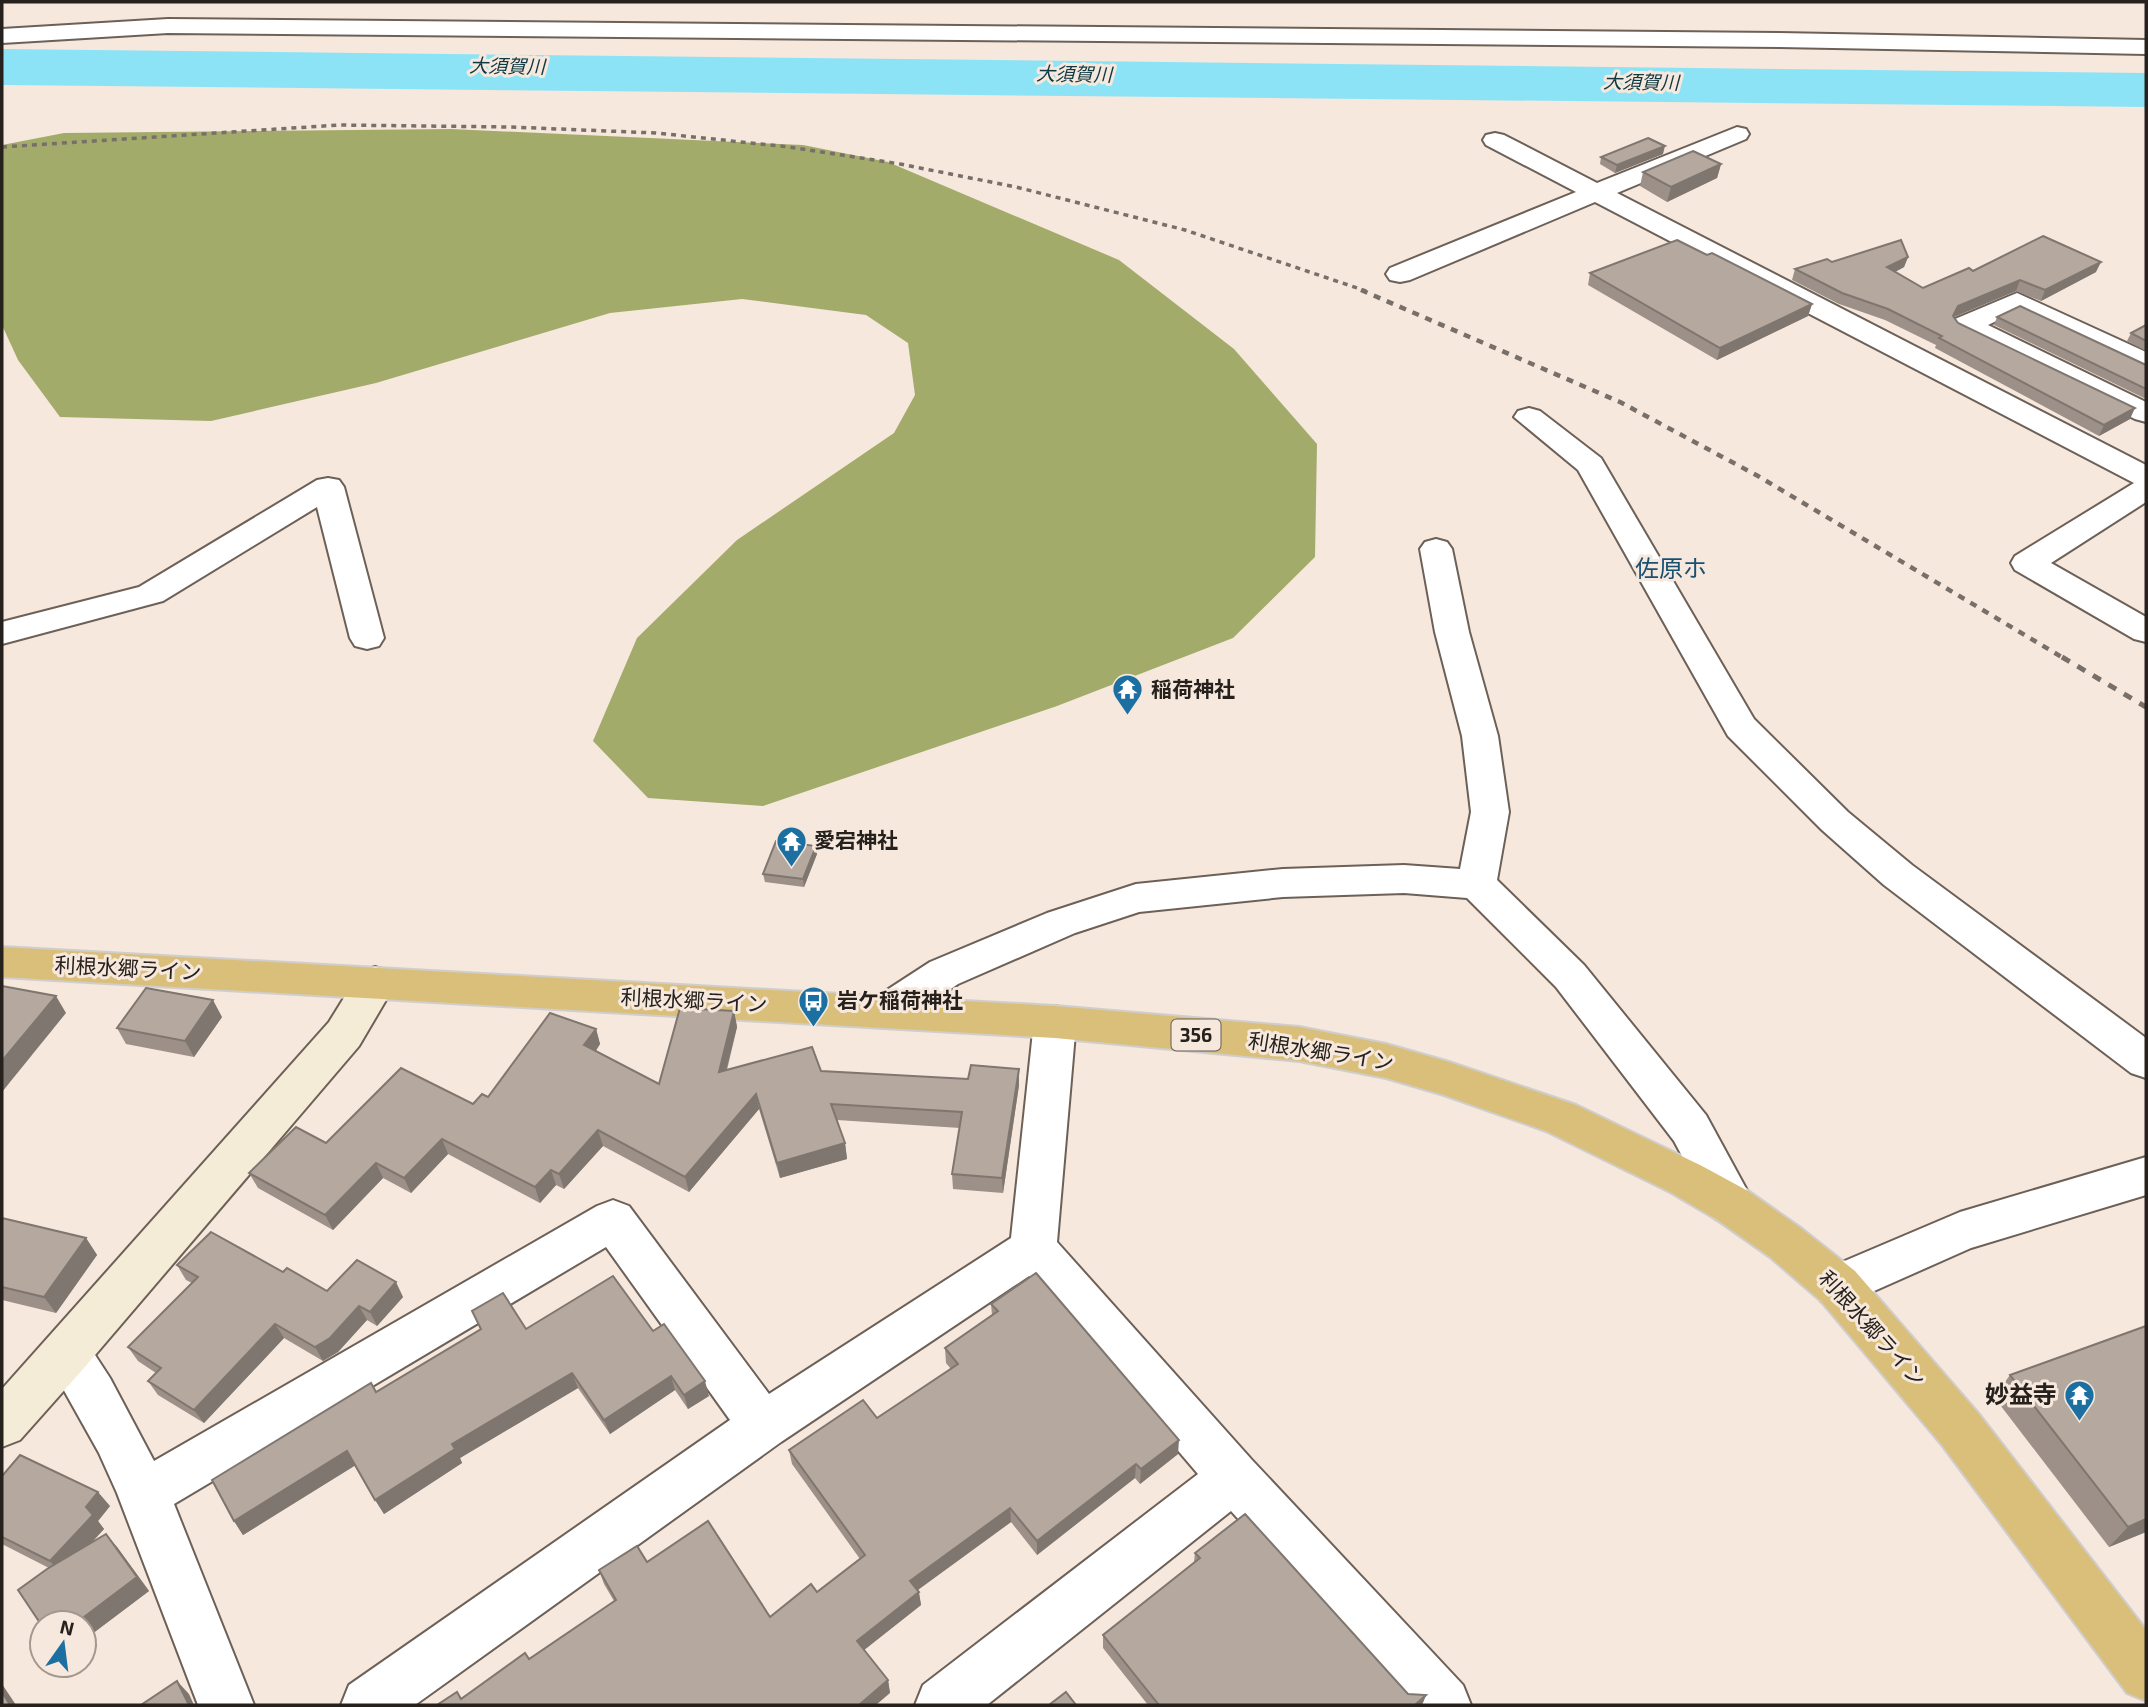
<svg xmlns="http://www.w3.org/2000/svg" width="2148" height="1707" font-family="'Exo 2','Noto Sans JP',sans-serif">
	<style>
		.forest { fill: #a3ab6a }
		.water { fill: #8ce3f6 }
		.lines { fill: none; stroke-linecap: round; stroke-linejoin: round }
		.street-casing { stroke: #6c6057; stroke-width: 4 }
		.secondary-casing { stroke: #6c6057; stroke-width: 4 }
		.highway-casing { stroke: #cfcecd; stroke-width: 4 }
		.street { fill: #fff; fill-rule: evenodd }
		.secondary { fill: #f4ecd7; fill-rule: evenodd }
		.highway { fill: #dabf7b; fill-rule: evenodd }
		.rail-far2 { stroke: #786f69; stroke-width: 3.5; stroke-dasharray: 5 5; stroke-linecap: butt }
		.rail-far1 { stroke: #786f69; stroke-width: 4.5; stroke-dasharray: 7 7; stroke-linecap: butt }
		.rail { stroke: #786f69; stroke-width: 5; stroke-dasharray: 9 9; stroke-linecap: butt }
		.wall { fill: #9c9088 }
		.shaded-wall { fill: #7f766f }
		.building { fill: #b5a89e; stroke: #7f766f; stroke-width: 2 }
		.labels { text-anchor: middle; stroke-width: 6; stroke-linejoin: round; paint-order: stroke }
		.far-water-label { font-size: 19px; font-style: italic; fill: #0f3942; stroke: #f6e8dd }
		.shield { fill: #f6e8dd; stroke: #645d57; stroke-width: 2 }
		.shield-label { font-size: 19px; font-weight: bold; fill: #26211d }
		.poi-label { font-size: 21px; font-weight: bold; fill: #26211d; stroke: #f6e8dd; text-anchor: start }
		.street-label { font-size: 21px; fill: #26211d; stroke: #f6e8dd }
		.quarter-label { font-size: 24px; fill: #185072; stroke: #f6e8dd }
		.near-poi-label { font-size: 24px; font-weight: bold; fill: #26211d; stroke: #f6e8dd; text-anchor: end }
	</style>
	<rect width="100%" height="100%" fill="#f6e8dd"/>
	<path class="forest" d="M451,129L803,145L888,162L1119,260L1234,349L1317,444L1315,557L1233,638L1057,706L763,806L648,798L593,741L637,638L737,540L894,433L915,395L908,343L866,315L742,299L610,313L376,383L211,421L60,417L18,360L2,325V145L64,133Z"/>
	<path class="water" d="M2,49L2146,73V107L2,85Z"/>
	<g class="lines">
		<defs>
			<g id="street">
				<path d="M168,19L1779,33L2146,40V54L1779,47L168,33L2,43V29Z"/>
				<path d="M1737,127L1746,129L1749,134L1746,139L1617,193L2146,465V502L2051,563L2146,617V642L2134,639L2015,570L2011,563L2015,556L2134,483L1595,202L1410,280L1400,282L1390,280L1386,274L1390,268L1576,192L1486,145L1483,140L1486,135L1495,133L1504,135L1597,183Z"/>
				<path d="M2017,293L2146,352V372L2017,311L1988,325L2146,402V422L2135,419L1955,331L1951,325L1955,319Z"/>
				<path d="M1529,408L1540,411L1601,458L1754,719L1848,812L1912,865L2146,1038V1078L2131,1073L1884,885L1822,830L1728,736L1578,470L1514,417L1518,411Z"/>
				<path d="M328,478L339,480L344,487L384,638L379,646L367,649L355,646L350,638L317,507L163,601L2,644V622L139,587L317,480Z"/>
				<path d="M1436,539L1447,542L1452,549L1469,632L1498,736L1509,812L1497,880L1584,965L1706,1115L1755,1205L1748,1219L1732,1224L1716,1219L1674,1141L1556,987L1467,898L1404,893L1283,897L1139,912L1075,933L958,984L900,1023L885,1028L870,1023L864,1012L870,1001L930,962L1047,913L1136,884L1283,869L1404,865L1460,869L1471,812L1462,736L1435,632L1420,549L1425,542Z"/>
				<path d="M1055,1006L1070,1010L1076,1022L1057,1242L1252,1460L1463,1685L1471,1705H1406L1231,1511L987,1705H915L923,1685L1198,1474L1029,1276L781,1442L415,1705H341L349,1685L730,1420L606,1247L174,1504L254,1705H198L117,1493L99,1453L43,1353L50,1338L67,1331L84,1338L110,1378L154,1461L597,1206L613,1200L629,1206L769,1394L1011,1238L1034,1022L1040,1010Z"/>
				<path d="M2146,1157V1195L1971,1248L1838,1307L1821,1301L1814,1286L1821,1271L1960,1212Z"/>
			</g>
			<path id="secondary" d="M375,967L390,972L396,983L359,1046L84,1368L20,1440L2,1447V1389L329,1022L360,972Z"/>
			<path id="highway" d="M2,947L1055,1006L1299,1027L1386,1044L1449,1062L1576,1105L1702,1166L1748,1191L1802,1229L1855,1271L1978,1413L2146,1630V1701L2127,1693L1942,1445L1821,1301L1770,1257L1716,1219L1670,1192L1546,1131L1444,1095L1386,1078L1299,1061L1055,1038L2,977Z"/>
		</defs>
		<use href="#street" class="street-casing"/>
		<use href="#secondary" class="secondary-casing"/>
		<use href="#highway" class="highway-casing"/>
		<use href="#street" class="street"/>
		<use href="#secondary" class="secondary"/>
		<use href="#highway" class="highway"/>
		<path class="rail-far2" d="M2,147L339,125L510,127L656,133L789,147L900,164L1016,187L1185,230L1366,291"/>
		<path class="rail-far1" d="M1361,290L1620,402L1758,476L2065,659"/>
		<path class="rail" d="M2062,657L2146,707"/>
	</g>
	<g class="wall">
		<path d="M1663,154L1615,173L1600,164L1601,157Z"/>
		<path d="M1721,164L1717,178L1667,202L1640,186L1643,172Z"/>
		<path d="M1707,255L1812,304L1808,316L1717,360L1588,285L1590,273Z"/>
		<path d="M1908,257L1904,267L1895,272L1923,288L1973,271L2096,272L2041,301L2016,291L1954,317L1958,323L2130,419L2099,436L1935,348L1936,345L1885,320L1839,304L1792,280L1795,269L1832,262Z"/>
		<path d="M1997,317L2146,365V399L1994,325Z"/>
		<path d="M2146,325V351L2127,341L2131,333Z"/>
		<path d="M817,854L804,887L765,882L763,874Z"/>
		<path d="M734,1011L737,1027L727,1070L821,1071L968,1079L1019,1069V1085L1003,1193L953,1189L952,1174L960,1128L837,1120L845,1143L847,1159L780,1178L759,1109L689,1192L603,1146L564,1189L556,1185L540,1203L448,1154L411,1193L383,1178L333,1230L258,1188L249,1173L473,1104L488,1097L596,1029L600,1044L596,1051L659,1084Z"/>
		<path d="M222,1017L194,1057L126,1044L117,1028Z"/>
		<path d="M2,1218L86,1238L97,1255L56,1313L2,1300Z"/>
		<path d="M177,1265L283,1272L327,1291L403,1297L377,1326L367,1320L338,1352L323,1361L284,1338L204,1423L158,1395L148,1381L156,1373L138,1361L128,1347L192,1283L186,1280Z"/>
		<path d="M991,1304L1178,1454L1140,1484L1135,1478L1037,1555L1011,1522L918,1590L921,1605L864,1650L888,1680L890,1693L461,1698L529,1659L614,1601L604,1584L599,1570L647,1562L770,1617L817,1592L860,1559L792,1464L789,1450L877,1418L951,1369L946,1363L945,1348L992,1315Z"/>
		<path d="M472,1311L526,1329L653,1331L709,1396L688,1409L675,1390L610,1434L578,1388L460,1458L462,1463L384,1514L355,1465L243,1535L234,1521L480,1329Z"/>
		<path d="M2146,1326V1532L2109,1547L1994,1397L2010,1375Z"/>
		<path d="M2,1476L110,1506L98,1521L104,1529L93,1541L117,1547L149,1591L84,1640V1623L49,1568L2,1544Z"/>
		<path d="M1195,1553L1408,1694L1426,1695L1422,1705H1148L1103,1648V1635L1194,1562Z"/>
	</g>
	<g class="shaded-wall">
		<path d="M1665,146L1663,154L1615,173L1617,165Z"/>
		<path d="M1721,164L1717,178L1667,202L1671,187Z"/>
		<path d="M1908,257L1904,267L1884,278L1887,267Z"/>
		<path d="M2101,262L2096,272L2041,301L2045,290Z"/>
		<path d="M2020,280L2016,291L1954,317L1953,316L1958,306Z"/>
		<path d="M1812,304L1808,316L1717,360L1720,348Z"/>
		<path d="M2135,408L2130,419L2099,436L2104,425Z"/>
		<path d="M816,846L817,854L804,887L803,879Z"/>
		<path d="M56,996L66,1013L2,1092V1061Z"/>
		<path d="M213,1000L222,1017L194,1057L185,1041Z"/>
		<path d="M734,1011L737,1027L722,1087L719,1072Z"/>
		<path d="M596,1029L600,1044L589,1060L584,1045Z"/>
		<path d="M1019,1069V1085L1003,1193L1002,1178Z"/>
		<path d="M756,1094L759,1109L689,1192L685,1177Z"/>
		<path d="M598,1130L603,1146L564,1189L559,1174Z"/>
		<path d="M442,1139L448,1154L411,1193L404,1178Z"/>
		<path d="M845,1143L847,1159L780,1178L777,1163Z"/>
		<path d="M376,1163L383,1178L333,1230L325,1215Z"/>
		<path d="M551,1170L556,1185L540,1203L535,1187Z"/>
		<path d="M86,1238L97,1255L56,1313L44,1297Z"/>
		<path d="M396,1282L403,1297L377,1326L370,1312Z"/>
		<path d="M359,1306L367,1320L338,1352L323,1361L315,1347Z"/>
		<path d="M275,1324L284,1338L204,1423L194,1410Z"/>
		<path d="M572,1373L578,1388L460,1458L462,1463L384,1514L375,1500L452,1444Z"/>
		<path d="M671,1376L675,1390L610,1434L604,1420Z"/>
		<path d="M705,1381L709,1396L688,1409L684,1395Z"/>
		<path d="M1179,1440L1178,1454L1140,1484L1141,1469Z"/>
		<path d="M347,1451L356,1465L243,1535L234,1521Z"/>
		<path d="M1136,1464L1135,1478L1037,1555V1541Z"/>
		<path d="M98,1492L110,1506L98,1521L104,1529L62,1575L50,1561L86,1507Z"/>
		<path d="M1010,1508L1011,1522L912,1594L910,1581Z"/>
		<path d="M2146,1519V1532L2109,1547L2128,1527Z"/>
		<path d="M106,1534L117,1547L149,1591L84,1640V1623H76Z"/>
		<path d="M919,1592L921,1605L859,1654L857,1641Z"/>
		<path d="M888,1680L890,1693L876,1705H859Z"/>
		<path d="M177,1681L189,1694L194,1705H189Z"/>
		<path d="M2,1684L16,1705H10L2,1692Z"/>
		<path d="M1426,1695L1422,1705H1415Z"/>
	</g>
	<g class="building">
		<path d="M1648,138L1665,146L1617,165L1601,157Z"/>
		<path d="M1693,151L1721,164L1671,187L1643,172Z"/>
		<path d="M2043,236L2101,262L2045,290L2020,280L1958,306L1953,316L1958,323L2135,408L2104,425L1939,338L1942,336L1888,309L1842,293L1795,269L1827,259L1832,262L1901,240L1908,257L1887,267L1923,288L1969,268L1973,271Z"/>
		<path d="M1677,240L1707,255L1712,253L1812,304L1720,348L1590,273Z"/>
		<path d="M2020,306L2146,365V389L1997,317Z"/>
		<path d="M2146,325V341L2131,333Z"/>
		<path d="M776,841L816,846L803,879L763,874Z"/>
		<path d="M2,986L56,996L2,1061Z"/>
		<path d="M146,988L213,1000L185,1041L117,1028Z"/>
		<path d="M680,1008L734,1011L719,1072L812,1047L821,1071L968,1079L971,1065L1019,1069L1002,1178L952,1174L962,1112L831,1104L845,1143L777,1163L756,1094L685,1177L598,1130L559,1174L551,1170L535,1187L442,1139L404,1178L376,1163L325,1215L249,1173L296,1127L326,1143L401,1068L473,1104L482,1094L488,1097L550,1013L596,1029L584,1045L659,1084Z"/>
		<path d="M2,1218L86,1238L44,1297L2,1287Z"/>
		<path d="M211,1232L283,1272L287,1268L327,1291L357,1260L396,1282L370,1312L359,1306L330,1338L315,1347L275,1324L194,1410L148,1381L161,1368L128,1347L198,1277L177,1265Z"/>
		<path d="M1036,1273L1179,1440L1141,1469L1136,1464L1037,1541L1010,1508L910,1581L919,1592L857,1641L888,1680L859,1705H437L457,1692L461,1699L525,1653L529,1659L616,1600L599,1570L637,1546L647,1562L708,1521L770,1617L811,1584L817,1592L865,1555L789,1450L863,1400L877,1418L958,1364L945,1348L998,1311L991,1304Z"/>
		<path d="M613,1276L653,1331L664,1324L705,1381L684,1395L671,1376L604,1420L572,1373L452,1444L455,1449L375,1500L347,1451L234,1521L212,1480L371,1383L376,1392L481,1329L472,1311L503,1293L526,1329Z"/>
		<path d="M2146,1326V1519L2128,1527L2010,1375Z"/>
		<path d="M20,1455L98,1492L86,1507L93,1515L50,1561L2,1537V1476Z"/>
		<path d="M1245,1514L1408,1694L1426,1695L1415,1705H1159L1103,1635L1200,1558L1195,1553Z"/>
		<path d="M106,1534L137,1577L76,1623H42V1626L18,1590L47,1569Z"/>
		<path d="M177,1681L189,1705H141Z"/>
		<path d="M2,1692L10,1705H2Z"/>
		<path d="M1066,1692L1076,1705H1049Z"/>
	</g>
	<defs>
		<symbol id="temple-pin" viewBox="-11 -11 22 30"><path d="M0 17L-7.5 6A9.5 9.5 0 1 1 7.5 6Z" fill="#1b70a1" stroke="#f6e8dd"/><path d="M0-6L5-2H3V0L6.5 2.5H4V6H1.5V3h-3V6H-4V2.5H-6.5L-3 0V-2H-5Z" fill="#fff"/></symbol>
		<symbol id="bus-pin" viewBox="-11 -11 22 30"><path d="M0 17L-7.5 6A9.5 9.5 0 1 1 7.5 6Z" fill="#1b70a1" stroke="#f6e8dd"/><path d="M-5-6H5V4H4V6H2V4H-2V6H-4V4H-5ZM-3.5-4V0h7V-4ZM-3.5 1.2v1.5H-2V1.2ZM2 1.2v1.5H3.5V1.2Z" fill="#fff"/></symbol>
	</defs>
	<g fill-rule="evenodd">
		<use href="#temple-pin" x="1110" y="672" width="35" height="47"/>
		<use href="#temple-pin" x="774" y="824" width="35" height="47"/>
		<use href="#bus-pin" x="796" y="984" width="35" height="47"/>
		<use href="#temple-pin" x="2062" y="1378" width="35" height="47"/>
	</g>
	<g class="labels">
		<g class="far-water-label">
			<text transform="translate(507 66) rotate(1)" y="7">大須賀川</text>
			<text transform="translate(1074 74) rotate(1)" y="7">大須賀川</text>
			<text transform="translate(1641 82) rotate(1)" y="7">大須賀川</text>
		</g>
		<rect class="shield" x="1171.5" y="1019.5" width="49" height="31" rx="5"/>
		<g class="shield-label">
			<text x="1196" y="1042">356</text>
		</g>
		<g class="poi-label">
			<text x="1151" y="697">稲荷神社</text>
			<text x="814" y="848">愛宕神社</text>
			<text x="837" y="1008">岩ケ稲荷神社</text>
		</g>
		<g class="street-label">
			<text transform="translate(128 969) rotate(3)" y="7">利根水郷ライン</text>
			<text transform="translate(694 1001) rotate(3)" y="7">利根水郷ライン</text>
			<text transform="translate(1321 1052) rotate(9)" y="7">利根水郷ライン</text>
			<text transform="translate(1872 1329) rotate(48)" y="7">利根水郷ライン</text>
		</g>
		<g class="quarter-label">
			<text x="1671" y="577">佐原ホ</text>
		</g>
		<g class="near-poi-label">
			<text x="2057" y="1403">妙益寺</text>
		</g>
	</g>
	<rect width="2148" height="1707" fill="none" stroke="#26211d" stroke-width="7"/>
	<g transform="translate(63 1644) rotate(14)"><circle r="33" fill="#f6e8dd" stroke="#a39890" stroke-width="2"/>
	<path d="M0-5L12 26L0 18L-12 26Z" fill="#1b70a1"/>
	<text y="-10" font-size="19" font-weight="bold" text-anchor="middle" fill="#26211d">N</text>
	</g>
</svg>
